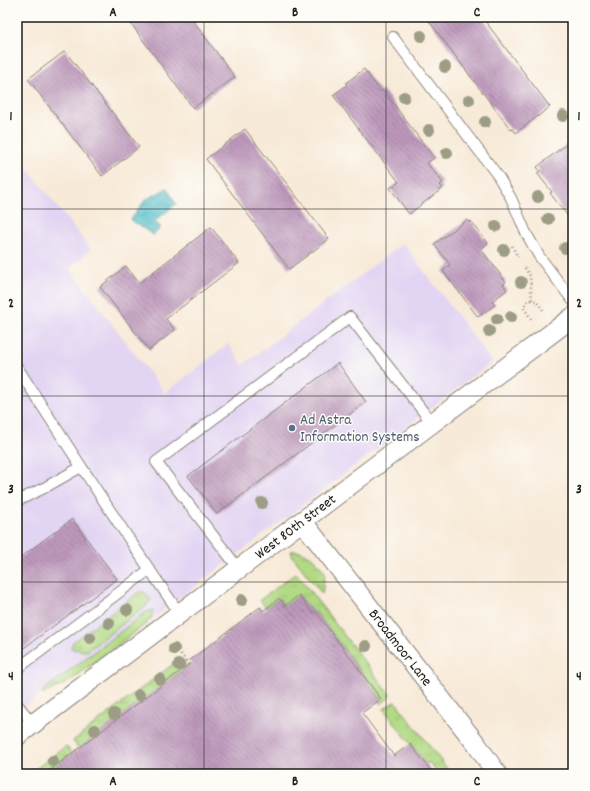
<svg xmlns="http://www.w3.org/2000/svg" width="590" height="791" font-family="Dekko,sans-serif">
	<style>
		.built { fill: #e2d4f3 }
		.grass { fill: url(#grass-tufts); stroke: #677a50 }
		.water { fill: url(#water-waves); stroke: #366d72 }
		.building { fill: url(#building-back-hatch) }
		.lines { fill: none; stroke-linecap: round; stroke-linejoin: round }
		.service-casing { stroke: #8a837a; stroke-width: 12 }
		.minor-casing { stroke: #8a837a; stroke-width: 21 }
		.path { stroke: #8a837a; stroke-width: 2.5; stroke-dasharray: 1 3; stroke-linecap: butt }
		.service { stroke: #fff; stroke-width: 10 }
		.minor { stroke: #fff; stroke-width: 19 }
		.tree { fill: #9c9d84 }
		.grid { fill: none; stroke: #1c1c1c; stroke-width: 1; stroke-opacity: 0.55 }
		.service-dot { fill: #5c6f8a; stroke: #fdfcf7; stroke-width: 1.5 }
		.labels { text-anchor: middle; stroke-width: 3; stroke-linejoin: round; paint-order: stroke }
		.service-label { font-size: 15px; fill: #4e5e75; stroke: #fdfcf7; text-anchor: start }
		.street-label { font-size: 15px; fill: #1c1c1c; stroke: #fdfcf7 }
		.neatline { fill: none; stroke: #1c1c1c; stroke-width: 1.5 }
		.grid-label { font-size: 13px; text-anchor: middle; font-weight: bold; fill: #1c1c1c }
	</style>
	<defs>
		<pattern id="grass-tufts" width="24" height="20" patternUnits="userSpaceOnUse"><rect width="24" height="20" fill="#b2d984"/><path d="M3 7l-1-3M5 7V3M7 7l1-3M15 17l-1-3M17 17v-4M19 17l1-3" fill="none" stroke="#98ba71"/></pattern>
		<pattern id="water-waves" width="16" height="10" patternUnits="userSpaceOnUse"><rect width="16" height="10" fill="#50bec8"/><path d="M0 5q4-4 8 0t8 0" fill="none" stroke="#429aa2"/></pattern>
		<pattern id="building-back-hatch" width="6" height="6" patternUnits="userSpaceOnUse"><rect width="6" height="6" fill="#bd98bc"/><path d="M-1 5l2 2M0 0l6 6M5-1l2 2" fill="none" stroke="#997b98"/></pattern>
	</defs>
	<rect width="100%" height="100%" fill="#fdfcf7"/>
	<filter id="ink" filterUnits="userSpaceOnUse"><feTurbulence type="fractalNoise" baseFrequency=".025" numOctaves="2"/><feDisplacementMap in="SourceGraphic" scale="8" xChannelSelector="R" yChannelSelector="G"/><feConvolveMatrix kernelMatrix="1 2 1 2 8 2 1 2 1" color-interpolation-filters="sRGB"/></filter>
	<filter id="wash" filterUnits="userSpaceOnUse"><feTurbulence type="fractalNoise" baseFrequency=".012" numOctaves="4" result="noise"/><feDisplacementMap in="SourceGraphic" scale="16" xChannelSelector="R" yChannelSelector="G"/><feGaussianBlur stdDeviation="0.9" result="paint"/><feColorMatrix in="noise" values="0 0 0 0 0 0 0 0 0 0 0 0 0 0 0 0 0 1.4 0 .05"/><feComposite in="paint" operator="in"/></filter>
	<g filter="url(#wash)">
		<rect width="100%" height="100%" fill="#f8ead8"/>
		<path class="built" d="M17,155L91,250L69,268L165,393L228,344L243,365L403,243L492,362L70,681L46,693L41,694L17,712Z"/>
		<g class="grass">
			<path d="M291,551C307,550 315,559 324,571L325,573L322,594L293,557Z"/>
			<path d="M296,573L391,696L381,704L378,701L381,698L315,611L313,613L299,595L285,606L279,598L266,608L260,600Z"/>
			<path d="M139,592H144L151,600L145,607L87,651L72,649L71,647L73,642Z"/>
			<path d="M153,610L151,618L147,623L70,681L46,693L41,694L44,690L146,612Z"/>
			<path d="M181,658L187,666L79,749L73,741Z"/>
			<path d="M395,701L451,774H438L429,762L426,764L384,709Z"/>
			<path d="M66,746L72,753L45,774H29Z"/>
		</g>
		<path class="water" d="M167,188L176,204L155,221L161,228L153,235L131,220L145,200Z"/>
		<g id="blocks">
			<g class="building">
				<path d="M126,17H190L235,77L193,108Z"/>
				<path d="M426,17H482L550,107L516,133L513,129L511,130Z"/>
				<path d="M65,51L139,147L102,176L28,79Z"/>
				<path d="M364,69L381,92L383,90L434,158L427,163L443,183L440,185L443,188L409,214L390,188L399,182L333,95L347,85L346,83Z"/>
				<path d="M245,129L329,239L289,269L206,159Z"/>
				<path d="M573,139V223L550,193L552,192L537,173L540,171L537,167Z"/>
				<path d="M467,220L469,223L471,221L488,243L481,249L506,282L503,284L507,290L492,301L495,305L478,317L443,271L450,265L434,244Z"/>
				<path d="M211,227L239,263L166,319L175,330L149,350L100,287L126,266L139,283Z"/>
				<path d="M338,363L366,402L217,514L188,476Z"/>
				<path d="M72,519L117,579L17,653V560Z"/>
				<path d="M299,595L313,613L315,611L381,699L362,713L394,756L410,744L434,774H45L191,663L189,661L260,607L263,611L279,598L285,606Z"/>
			</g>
		</g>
	</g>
	<g filter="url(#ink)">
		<use href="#blocks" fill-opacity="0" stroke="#8a837a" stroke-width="1"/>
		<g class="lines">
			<defs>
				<g id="service">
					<path d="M393,37L498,176L511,198L526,233L539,256L573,301"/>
					<path d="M17,367C70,450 124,533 180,614"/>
					<path d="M17,501L44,488L81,467"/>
					<path d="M239,569L156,462L350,317L432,423"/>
					<path d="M17,669L149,570"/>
					<path d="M17,704L33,724"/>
				</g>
				<g id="minor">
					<path d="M302,521L477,745L497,774"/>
					<path d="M17,736L573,317"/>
				</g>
			</defs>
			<use href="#service" class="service-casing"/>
			<use href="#minor" class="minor-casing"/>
			<g class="path">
				<path d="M512,246L518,257"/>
				<path d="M525,268L530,276L532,300L536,301L543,310"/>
				<path d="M531,319L524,308L526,302L532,300"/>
				<path d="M181,654L189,665"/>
			</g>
			<use href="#service" class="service"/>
			<use href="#minor" class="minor"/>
		</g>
		<g class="tree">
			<circle cx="421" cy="36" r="6"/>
			<circle cx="445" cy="67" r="6"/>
			<circle cx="404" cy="97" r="6"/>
			<circle cx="469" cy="100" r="6"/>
			<circle cx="563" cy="116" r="6"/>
			<circle cx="485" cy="122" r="6"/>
			<circle cx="429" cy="130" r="6"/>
			<circle cx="447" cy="153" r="6"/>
			<circle cx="538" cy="197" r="6"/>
			<circle cx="548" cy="219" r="6"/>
			<circle cx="496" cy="226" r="6"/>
			<circle cx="565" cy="248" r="6"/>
			<circle cx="504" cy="250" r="6"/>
			<circle cx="521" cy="282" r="6"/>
			<circle cx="511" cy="317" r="6"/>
			<circle cx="497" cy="319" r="6"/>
			<circle cx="489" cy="331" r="6"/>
			<circle cx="262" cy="503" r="6"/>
			<circle cx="242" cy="600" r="6"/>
			<circle cx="127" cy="610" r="6"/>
			<circle cx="109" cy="623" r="6"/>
			<circle cx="90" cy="638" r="6"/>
			<circle cx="366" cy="646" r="6"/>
			<circle cx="174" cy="649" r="6"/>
			<circle cx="179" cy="665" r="6"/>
			<circle cx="160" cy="679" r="6"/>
			<circle cx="139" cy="695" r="6"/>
			<circle cx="114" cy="714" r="6"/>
			<circle cx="95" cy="730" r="6"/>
			<circle cx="53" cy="761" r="6"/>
		</g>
	</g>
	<path class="grid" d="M204,17V774M386,17V774M17,209H573M17,396H573M17,582H573"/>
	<circle class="service-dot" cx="292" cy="428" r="4"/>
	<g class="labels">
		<g class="service-label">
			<text x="300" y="424">Ad Astra<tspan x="300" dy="17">Information Systems</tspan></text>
		</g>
		<g class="street-label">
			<text transform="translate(295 526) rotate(-37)" y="5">West 80th Street</text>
			<text transform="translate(401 647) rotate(52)" y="5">Broadmoor Lane</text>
		</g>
	</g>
	<rect width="590" height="791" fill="none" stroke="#fdfcf7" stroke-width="44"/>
	<rect x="22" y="22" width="546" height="747" class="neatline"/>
	<g class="grid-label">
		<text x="113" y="16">A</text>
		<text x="295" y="16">B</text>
		<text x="477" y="16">C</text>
		<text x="11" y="120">1</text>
		<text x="579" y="120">1</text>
		<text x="11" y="307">2</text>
		<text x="579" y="307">2</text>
		<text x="11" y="493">3</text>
		<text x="579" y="493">3</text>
		<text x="11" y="680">4</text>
		<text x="579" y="680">4</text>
		<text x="113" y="785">A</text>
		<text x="295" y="785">B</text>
		<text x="477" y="785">C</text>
	</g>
</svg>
